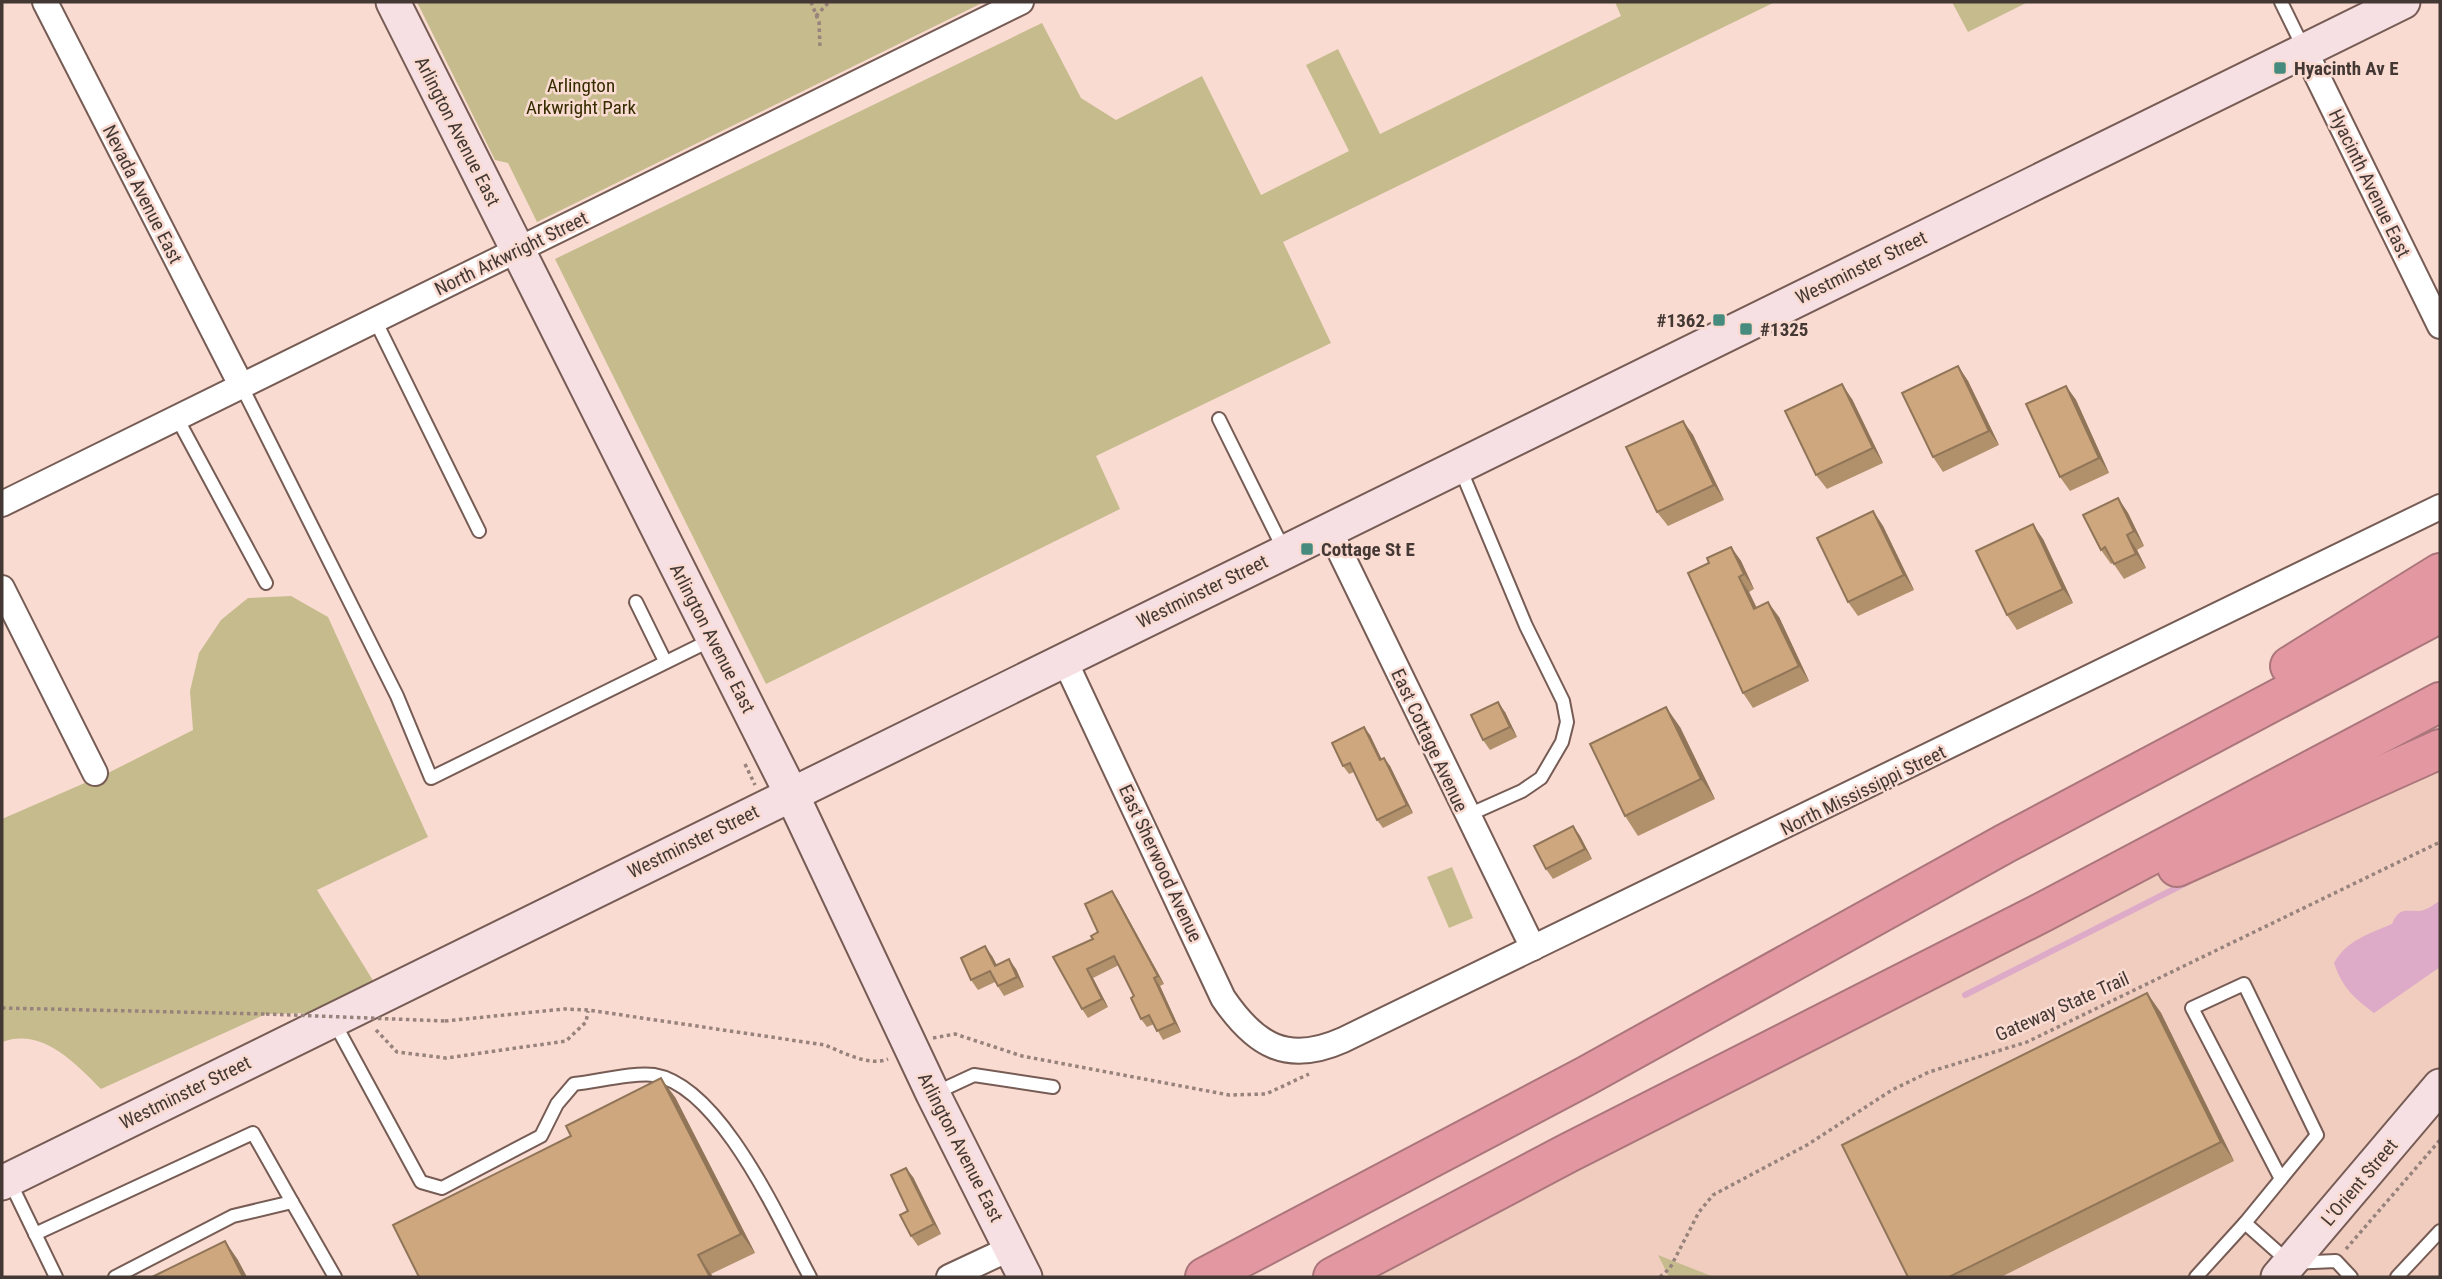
<svg xmlns="http://www.w3.org/2000/svg" width="2442" height="1279" font-family="'Roboto Condensed',sans-serif">
	<style>
		.built { fill: #f1cdc0 }
		.green { fill: #c6bb8d }
		.water { fill: #ddaac8 }
		.lines { fill: none; stroke-linecap: round; stroke-linejoin: round }
		.stream { stroke: #ddaac8; stroke-width: 6 }
		.lane-casing { stroke: #765c54; stroke-width: 16 }
		.street-casing { stroke: #765c54; stroke-width: 28 }
		.secondary-casing { stroke: #765c54; stroke-width: 37 }
		.highway-casing { stroke: #ab767b; stroke-width: 42 }
		.path { stroke: #97837c; stroke-width: 3.5; stroke-dasharray: 3.5 3.5; stroke-linecap: butt }
		.lane { stroke: #fff; stroke-width: 12 }
		.street { stroke: #fff; stroke-width: 24 }
		.secondary { stroke: #f7e0e3; stroke-width: 33 }
		.highway { stroke: #e398a1; stroke-width: 38 }
		.path-bridge { stroke: #97837c; stroke-width: 3.5; stroke-dasharray: 3.5 3.5; stroke-linecap: butt }
		.wall { fill: #b1906c }
		.shaded-wall { fill: #907558 }
		.building { fill: #cea77e; stroke: #907558; stroke-width: 2 }
		.poi-dot { fill: #478b7f; stroke: #f9dbd1; stroke-width: 2.5 }
		.labels { text-anchor: middle; stroke-width: 5; stroke-linejoin: round; paint-order: stroke }
		.poi-label { font-size: 19px; font-weight: bold; fill: #443834; stroke: #f9dbd1; text-anchor: start }
		.park-label { font-size: 19px; fill: #352c00; stroke: #f9dbd1 }
		.street-label { font-size: 19px; fill: #443834; stroke: #f9dbd1 }
	</style>
	<rect width="100%" height="100%" fill="#f9dbd1"/>
	<path class="built" d="M2440,725V1277H1354L2381,749Z"/>
	<g class="green">
		<path d="M417,2H984L537,222L508,163L495,160Z"/>
		<path d="M1615,2H1775L1283,242L1331,343L1096,456L1120,509L766,684L555,259L1042,23L1081,98L1116,120L1202,76L1261,195L1349,151L1306,65L1338,49L1380,134L1621,16Z"/>
		<path d="M1952,2H2028L1968,32Z"/>
		<path d="M291,596L328,617L428,837L317,890L382,995L348,1012L266,1014L101,1089C75,1063 42,1027 2,1042V819L110,772L193,730L190,691L199,653L221,620L248,598Z"/>
		<path d="M1452,867L1473,918L1449,928L1427,877Z"/>
		<path d="M1658,1255L1714,1277H1669Z"/>
	</g>
	<path class="water" d="M2440,901V967L2374,1013C2354,998 2342,987 2334,963C2347,940 2369,934 2392,924C2399,908 2404,911 2419,911C2426,911 2434,904 2440,901Z"/>
	<g class="lines">
		<path class="stream" d="M1965,995L2188,882"/>
		<defs>
			<g id="lane">
				<path d="M2281,2L2304,49"/>
				<path d="M375,320L479,531"/>
				<path d="M242,387L397,696L431,778L713,639"/>
				<path d="M177,418L266,583"/>
				<path d="M1219,419L1284,550"/>
				<path d="M1460,468L1526,626L1563,701L1567,722L1562,742L1541,778L1522,791L1466,816"/>
				<path d="M636,602L665,661"/>
				<path d="M334,1022L421,1182L442,1188L541,1136L557,1104L574,1084C596,1082 633,1072 654,1075C721,1086 780,1222 810,1277"/>
				<path d="M933,1094L974,1075L1053,1087"/>
				<path d="M10,1182L56,1277"/>
				<path d="M2245,1223L2317,1135L2244,984L2192,1008L2281,1179"/>
				<path d="M35,1234L253,1133L292,1202"/>
				<path d="M115,1277L233,1216L292,1202L335,1277"/>
				<path d="M2196,1277L2245,1223L2290,1263L2336,1261L2351,1277"/>
				<path d="M2397,1277L2440,1231"/>
			</g>
			<g id="street">
				<path d="M45,2L242,387"/>
				<path d="M2304,49L2440,326"/>
				<path d="M2,504L1021,2"/>
				<path d="M1329,529L1533,948"/>
				<path d="M2,588L95,773"/>
				<path d="M1064,659L1223,998C1255,1045 1287,1065 1343,1040L2440,507"/>
				<path d="M949,1277L1011,1248"/>
			</g>
			<g id="secondary">
				<path d="M393,2L791,793L933,1094L1025,1277"/>
				<path d="M2,1183L2403,2"/>
				<path d="M2278,1277L2440,1086"/>
			</g>
			<g id="highway">
				<path d="M2290,666L2440,573"/>
				<path d="M2177,867L2440,749"/>
				<path d="M1205,1277L1586,1076L2006,843L2440,613"/>
				<path d="M1333,1277L1568,1153L2043,912L2440,702"/>
			</g>
		</defs>
		<use href="#lane" class="lane-casing"/>
		<use href="#street" class="street-casing"/>
		<use href="#secondary" class="secondary-casing"/>
		<use href="#highway" class="highway-casing"/>
		<g class="path">
			<path d="M811,2L819,22L820,48"/>
			<path d="M816,16L829,2"/>
			<path d="M745,764L755,785"/>
			<path d="M2,1008L266,1014"/>
			<path d="M445,1021L564,1009L588,1010L825,1045C842,1052 870,1067 888,1059"/>
			<path d="M376,1030L397,1052L446,1058L566,1041L586,1022L588,1011"/>
			<path d="M933,1038L955,1034L1022,1056L1229,1095L1266,1094L1309,1074"/>
			<path d="M2346,1249L2440,1140"/>
			<path d="M1660,1277L1670,1268L1699,1212L1713,1195L1807,1145L1892,1090L1929,1072L2027,1042L2440,842"/>
		</g>
		<use href="#lane" class="lane"/>
		<use href="#street" class="street"/>
		<use href="#secondary" class="secondary"/>
		<use href="#highway" class="highway"/>
		<path class="path-bridge" d="M266,1014L445,1021"/>
	</g>
	<g class="wall">
		<path d="M1958,366L1968,381L1999,445L1943,472L1933,457Z"/>
		<path d="M2066,386L2076,400L2109,473L2070,491L2060,477Z"/>
		<path d="M1852,399L1883,463L1827,489L1816,475Z"/>
		<path d="M1683,421L1693,435L1724,500L1668,526L1657,512Z"/>
		<path d="M2118,498L2128,513L2144,546L2137,550L2146,568L2124,579L2113,563L2111,564L2101,550Z"/>
		<path d="M1873,511L1883,526L1914,590L1858,616L1848,602Z"/>
		<path d="M2043,539L2073,603L2017,630L2007,615Z"/>
		<path d="M1731,547L1741,561L1754,589L1749,592L1757,608L1779,617L1809,681L1753,708L1743,693Z"/>
		<path d="M1505,712L1517,737L1490,750L1483,740Z"/>
		<path d="M1680,727L1715,799L1638,836L1625,816Z"/>
		<path d="M1370,735L1381,759L1384,758L1390,766L1413,813L1383,828L1377,820L1354,772L1349,774L1343,766Z"/>
		<path d="M1573,826L1580,836L1592,859L1553,879L1546,869Z"/>
		<path d="M1112,891L1118,900L1164,984L1160,986L1181,1032L1163,1040L1154,1024L1147,1027L1141,1019L1134,996L1119,965L1093,978L1108,1007L1088,1018L1082,1009L1053,957L1093,939L1098,932Z"/>
		<path d="M992,956L997,965L1016,969L1024,987L1004,996L995,982L978,990L971,980Z"/>
		<path d="M2147,993L2161,1013L2234,1161L2001,1277H1908Z"/>
		<path d="M675,1097L755,1253L711,1274L713,1277H419Z"/>
		<path d="M913,1177L941,1234L918,1246L911,1236L908,1211Z"/>
	</g>
	<g class="shaded-wall">
		<path d="M1958,366L1968,381L1999,445L1989,431Z"/>
		<path d="M1842,384L1852,399L1883,463L1873,448Z"/>
		<path d="M2066,386L2076,400L2109,473L2099,458Z"/>
		<path d="M1683,421L1693,435L1724,500L1714,485Z"/>
		<path d="M2118,498L2128,513L2144,546L2134,531Z"/>
		<path d="M1873,511L1883,526L1914,590L1904,575Z"/>
		<path d="M2033,524L2043,539L2073,603L2063,589Z"/>
		<path d="M2127,535L2137,550L2146,568L2136,554Z"/>
		<path d="M1731,547L1741,561L1754,589L1744,574Z"/>
		<path d="M1739,577L1749,592L1764,624L1754,609Z"/>
		<path d="M1768,602L1779,617L1809,681L1799,666Z"/>
		<path d="M1498,702L1505,712L1517,737L1510,727Z"/>
		<path d="M1666,707L1680,727L1715,799L1701,779Z"/>
		<path d="M1364,727L1370,735L1386,768L1380,760Z"/>
		<path d="M1384,758L1390,766L1413,813L1407,805Z"/>
		<path d="M1573,826L1580,836L1592,859L1585,849Z"/>
		<path d="M1112,891L1118,900L1164,984L1158,976Z"/>
		<path d="M985,946L992,956L1002,976L995,966Z"/>
		<path d="M1009,959L1016,969L1024,987L1017,977Z"/>
		<path d="M1087,969L1093,978L1108,1007L1102,999Z"/>
		<path d="M1154,978L1160,986L1181,1032L1175,1023Z"/>
		<path d="M2147,993L2161,1013L2234,1161L2221,1142Z"/>
		<path d="M661,1078L675,1097L755,1253L741,1234Z"/>
		<path d="M906,1168L913,1177L941,1234L934,1224Z"/>
		<path d="M225,1241L238,1260L247,1277H243Z"/>
		<path d="M698,1255L711,1274L713,1277H710Z"/>
	</g>
	<g class="building">
		<path d="M1958,366L1989,431L1933,457L1902,393Z"/>
		<path d="M1842,384L1873,448L1816,475L1785,411Z"/>
		<path d="M2066,386L2099,458L2060,477L2026,404Z"/>
		<path d="M1683,421L1714,485L1657,512L1626,447Z"/>
		<path d="M2118,498L2134,531L2127,535L2136,554L2114,564L2105,547L2101,550L2083,515Z"/>
		<path d="M1873,511L1904,575L1848,602L1817,538Z"/>
		<path d="M2033,524L2063,589L2007,615L1976,551Z"/>
		<path d="M1731,547L1744,574L1739,577L1754,609L1768,602L1799,666L1743,693L1688,573L1709,563L1707,558Z"/>
		<path d="M1498,702L1510,727L1483,740L1471,715Z"/>
		<path d="M1666,707L1701,779L1625,816L1590,744Z"/>
		<path d="M1364,727L1380,760L1384,758L1407,805L1377,820L1350,763L1343,766L1332,743Z"/>
		<path d="M1573,826L1585,849L1546,869L1534,846Z"/>
		<path d="M1112,891L1158,976L1154,978L1175,1023L1157,1031L1149,1015L1141,1019L1131,998L1134,996L1114,956L1087,969L1102,999L1082,1009L1053,957L1093,939L1091,936L1098,932L1085,904Z"/>
		<path d="M985,946L995,966L1009,959L1017,977L998,986L990,971L971,980L961,958Z"/>
		<path d="M2147,993L2221,1142L1949,1277H1908L1842,1145Z"/>
		<path d="M661,1078L741,1234L698,1255L710,1277H419L393,1225L571,1136L566,1126Z"/>
		<path d="M906,1168L934,1224L911,1236L900,1215L908,1211L891,1175Z"/>
		<path d="M225,1241L243,1277H152Z"/>
	</g>
	<g class="poi-dot">
		<rect x="2273" y="61" width="14" height="14" rx="3.5"/>
		<rect x="1712" y="313" width="14" height="14" rx="3.5"/>
		<rect x="1739" y="322" width="14" height="14" rx="3.5"/>
		<rect x="1300" y="542" width="14" height="14" rx="3.5"/>
	</g>
	<g class="labels">
		<g class="poi-label">
			<text x="2294" y="75">Hyacinth Av E</text>
			<text x="1705" y="327" text-anchor="end">#1362</text>
			<text x="1760" y="336">#1325</text>
			<text x="1321" y="556">Cottage St E</text>
		</g>
		<g class="park-label">
			<text x="581" y="92">Arlington<tspan x="581" dy="22">Arkwright Park</tspan></text>
		</g>
		<g class="street-label">
			<text transform="translate(458 131) rotate(63)" y="7">Arlington Avenue East</text>
			<text transform="translate(2370 183) rotate(64)" y="7">Hyacinth Avenue East</text>
			<text transform="translate(143 194) rotate(63)" y="7">Nevada Avenue East</text>
			<text transform="translate(511 253) rotate(-26)" y="7">North Arkwright Street</text>
			<text transform="translate(1861 267) rotate(-26)" y="7">Westminster Street</text>
			<text transform="translate(1202 591) rotate(-26)" y="7">Westminster Street</text>
			<text transform="translate(713 638) rotate(63)" y="7">Arlington Avenue East</text>
			<text transform="translate(1430 740) rotate(65)" y="7">East Cottage Avenue</text>
			<text transform="translate(1863 790) rotate(-26)" y="7">North Mississippi Street</text>
			<text transform="translate(693 841) rotate(-26)" y="7">Westminster Street</text>
			<text transform="translate(1161 863) rotate(65)" y="7">East Sherwood Avenue</text>
			<text transform="translate(2062 1006) rotate(-24)" y="7">Gateway State Trail</text>
			<text transform="translate(185 1092) rotate(-26)" y="7">Westminster Street</text>
			<text transform="translate(961 1147) rotate(63)" y="7">Arlington Avenue East</text>
			<text transform="translate(2359 1182) rotate(-50)" y="7">L'Orient Street</text>
		</g>
	</g>
	<rect width="2442" height="1279" fill="none" stroke="#443834" stroke-width="7"/>
</svg>
